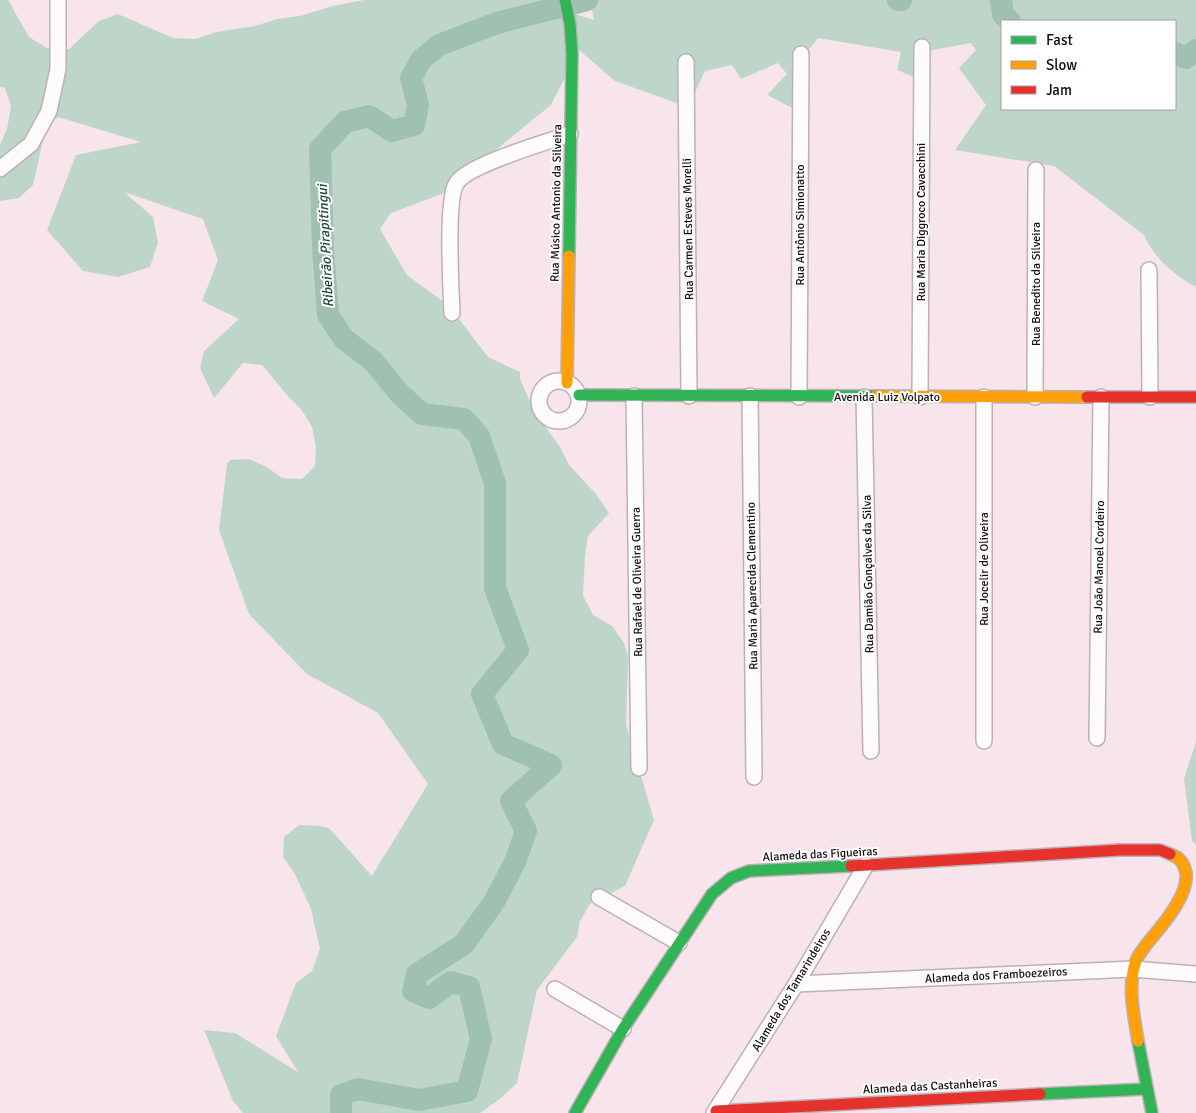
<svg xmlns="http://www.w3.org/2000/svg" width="1196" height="1113" font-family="Signika,sans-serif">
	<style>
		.forest { fill: #bed6ca; fill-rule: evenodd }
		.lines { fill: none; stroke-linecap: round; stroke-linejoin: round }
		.river { stroke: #a0c1b2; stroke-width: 22 }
		.street-casing { stroke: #bdb0b5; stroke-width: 18 }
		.fast-casing { stroke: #bdb0b5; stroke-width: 14 }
		.slow-casing { stroke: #bdb0b5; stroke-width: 14 }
		.jam-casing { stroke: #bdb0b5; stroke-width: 14 }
		.street { stroke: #fefbfc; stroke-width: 15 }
		.fast { stroke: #30b455; stroke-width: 11 }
		.slow { stroke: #ff9f0a; stroke-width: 11 }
		.jam { stroke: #e5322d; stroke-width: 11 }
		.labels { text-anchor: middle; stroke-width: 4; stroke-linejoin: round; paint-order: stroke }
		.street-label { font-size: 12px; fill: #160c10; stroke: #fff }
		.water-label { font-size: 14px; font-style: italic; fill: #1b4937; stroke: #fff }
	</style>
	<rect width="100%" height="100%" fill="#f7e5eb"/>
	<g class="forest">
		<path d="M0,0H8L29,37L47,48L69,49L99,21L118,14L173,38L195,39L217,32L255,26L277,19L300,16L333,6L364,0H560L562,10L594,20L590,0H1196V287C1175,276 1153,257 1144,235L1054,166L955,150L986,105L959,68L976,50L971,43L932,50L918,79L897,70L901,52L818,38L803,57L804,114L767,95L787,74L778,63L741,79L732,65L705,71L688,107L615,81L579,50L551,105L442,194L391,213L380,229L407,275L449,306L488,357L520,372V379L528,397L538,416L560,447L569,465L596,494L609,513L588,536L585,556L583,595L593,615L612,626L624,643L628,656L626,725L654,820L625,886L590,904L580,921L577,937L537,990L517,1083L500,1099L480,1113H243L233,1101L204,1030L235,1033L298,1072L276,1036L296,983L312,971L320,949L311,909L295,874L283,857L284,837L299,825L319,826L329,828L372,876L428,784L378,713L307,674L249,614L219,530L227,464L230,460L249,459L267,467L282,478L302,479L315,466L316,447L312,427L301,409L287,395L262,365L243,363L214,398L200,368L204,351L239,319L202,301L218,260L203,219L124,192L153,217L158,243L150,267L118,277L83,271L47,230L76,155L141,142L58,117L47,122L33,185L19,198L0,201V145L7,129L11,106L5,88L0,87ZM1002,21H1175V109H1002Z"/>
		<path d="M1196,741V845L1192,841L1184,779Z"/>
	</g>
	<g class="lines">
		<g class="river">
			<path d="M898,0H901"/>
			<path d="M1001,0L1003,15L1010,21"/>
			<path d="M1175,53L1186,58L1196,50"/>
			<path d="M341,1113V1095L358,1089L419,1100L467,1091L481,1039L469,987L451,982L429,998L413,991L417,974L464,944L494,902L515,862L526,831L511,801L551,765L503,744L482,694L518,650L495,588V483L479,436L464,419L422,414L400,394L373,361L344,339L328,315L323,249L320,149L345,122L369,116L392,131L414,125L418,105L411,78L421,60L439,45L497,23L587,0"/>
		</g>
		<defs>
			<g id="street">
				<path d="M686,62L689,396"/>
				<path d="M0,169L31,144L49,111L58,69V0"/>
				<path d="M1149,270L1150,397"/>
				<path d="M452,313C451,289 446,201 456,184C466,165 547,142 570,134"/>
				<circle cx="559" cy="401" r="20"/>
				<path d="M634,396L639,768"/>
				<path d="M750,396L754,777"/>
				<path d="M799,397L801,54"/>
				<path d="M864,397L871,751"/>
				<path d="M920,397L922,47"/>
				<path d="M984,397V741"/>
				<path d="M1035,397L1036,170"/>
				<path d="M1097,738L1101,397"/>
				<path d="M599,897L679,943"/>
				<path d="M796,984L1133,969L1196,974"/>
				<path d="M555,989L623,1029"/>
				<path d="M714,1113L796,984L866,865"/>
			</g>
			<g id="fast">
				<path d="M565,0L570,24L572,53L569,256"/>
				<path d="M579,395L876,396"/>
				<path d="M1138,1041L1152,1113"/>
				<path d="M1040,1094L1147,1089"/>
				<path d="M575,1113L623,1029L712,894L731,878L749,871L851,866"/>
			</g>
			<g id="slow">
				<path d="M567,383L569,256"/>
				<path d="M876,396L1087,397"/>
				<path d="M1138,1041C1134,1016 1127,985 1136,961C1138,955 1143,950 1146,945C1160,928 1193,892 1185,869C1182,860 1178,857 1170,854"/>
			</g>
			<g id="jam">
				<path d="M1087,397H1196"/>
				<path d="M851,866L1120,850H1160L1170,854"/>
				<path d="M716,1111L1040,1094"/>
			</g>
		</defs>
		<use href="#street" class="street-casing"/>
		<use href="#fast" class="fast-casing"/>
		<use href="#slow" class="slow-casing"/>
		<use href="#jam" class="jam-casing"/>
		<use href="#street" class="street"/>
		<use href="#fast" class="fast"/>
		<use href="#slow" class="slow"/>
		<use href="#jam" class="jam"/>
	</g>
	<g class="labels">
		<g class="street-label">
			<text transform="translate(556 203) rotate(-89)" y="4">Rua Músico Antonio da Silveira</text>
			<text transform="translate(921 222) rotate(-90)" y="4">Rua Maria Diggroco Cavacchini</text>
			<text transform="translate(800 225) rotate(-90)" y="4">Rua Antônio Simionatto</text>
			<text transform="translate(688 229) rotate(-91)" y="4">Rua Carmen Esteves Morelli</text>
			<text transform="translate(1036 284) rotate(-90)" y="4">Rua Benedito da Silveira</text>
			<text x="887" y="401">Avenida Luiz Volpato</text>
			<text transform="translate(1099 567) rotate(-89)" y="4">Rua João Manoel Cordeiro</text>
			<text transform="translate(984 569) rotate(-90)" y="4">Rua Jocelir de Oliveira</text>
			<text transform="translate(868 574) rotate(-91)" y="4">Rua Damião Gonçalves da Silva</text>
			<text transform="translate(637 582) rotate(-91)" y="4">Rua Rafael de Oliveira Guerra</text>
			<text transform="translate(752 586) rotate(-91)" y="4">Rua Maria Aparecida Clementino</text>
			<text transform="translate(820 854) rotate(-3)" y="4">Alameda das Figueiras</text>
			<text transform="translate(996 975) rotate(-3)" y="4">Alameda dos Framboezeiros</text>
			<text transform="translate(791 990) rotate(-59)" y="4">Alameda dos Tamarindeiros</text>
			<text transform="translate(930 1086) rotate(-3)" y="4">Alameda das Castanheiras</text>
		</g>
		<g class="water-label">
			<text transform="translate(325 246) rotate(-93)" y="5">Ribeirão Pirapitingui</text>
		</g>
	</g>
	<rect x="1001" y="20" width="175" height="90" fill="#ffffff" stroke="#a29e9f"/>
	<rect x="1011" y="36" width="25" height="8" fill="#30b455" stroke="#a29e9f"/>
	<text x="1046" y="45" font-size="15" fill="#160c10">Fast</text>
	<rect x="1011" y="61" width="25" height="8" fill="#ff9f0a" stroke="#a29e9f"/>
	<text x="1046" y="70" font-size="15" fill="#160c10">Slow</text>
	<rect x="1011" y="86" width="25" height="8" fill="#e5322d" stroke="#a29e9f"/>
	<text x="1046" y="95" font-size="15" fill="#160c10">Jam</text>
</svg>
